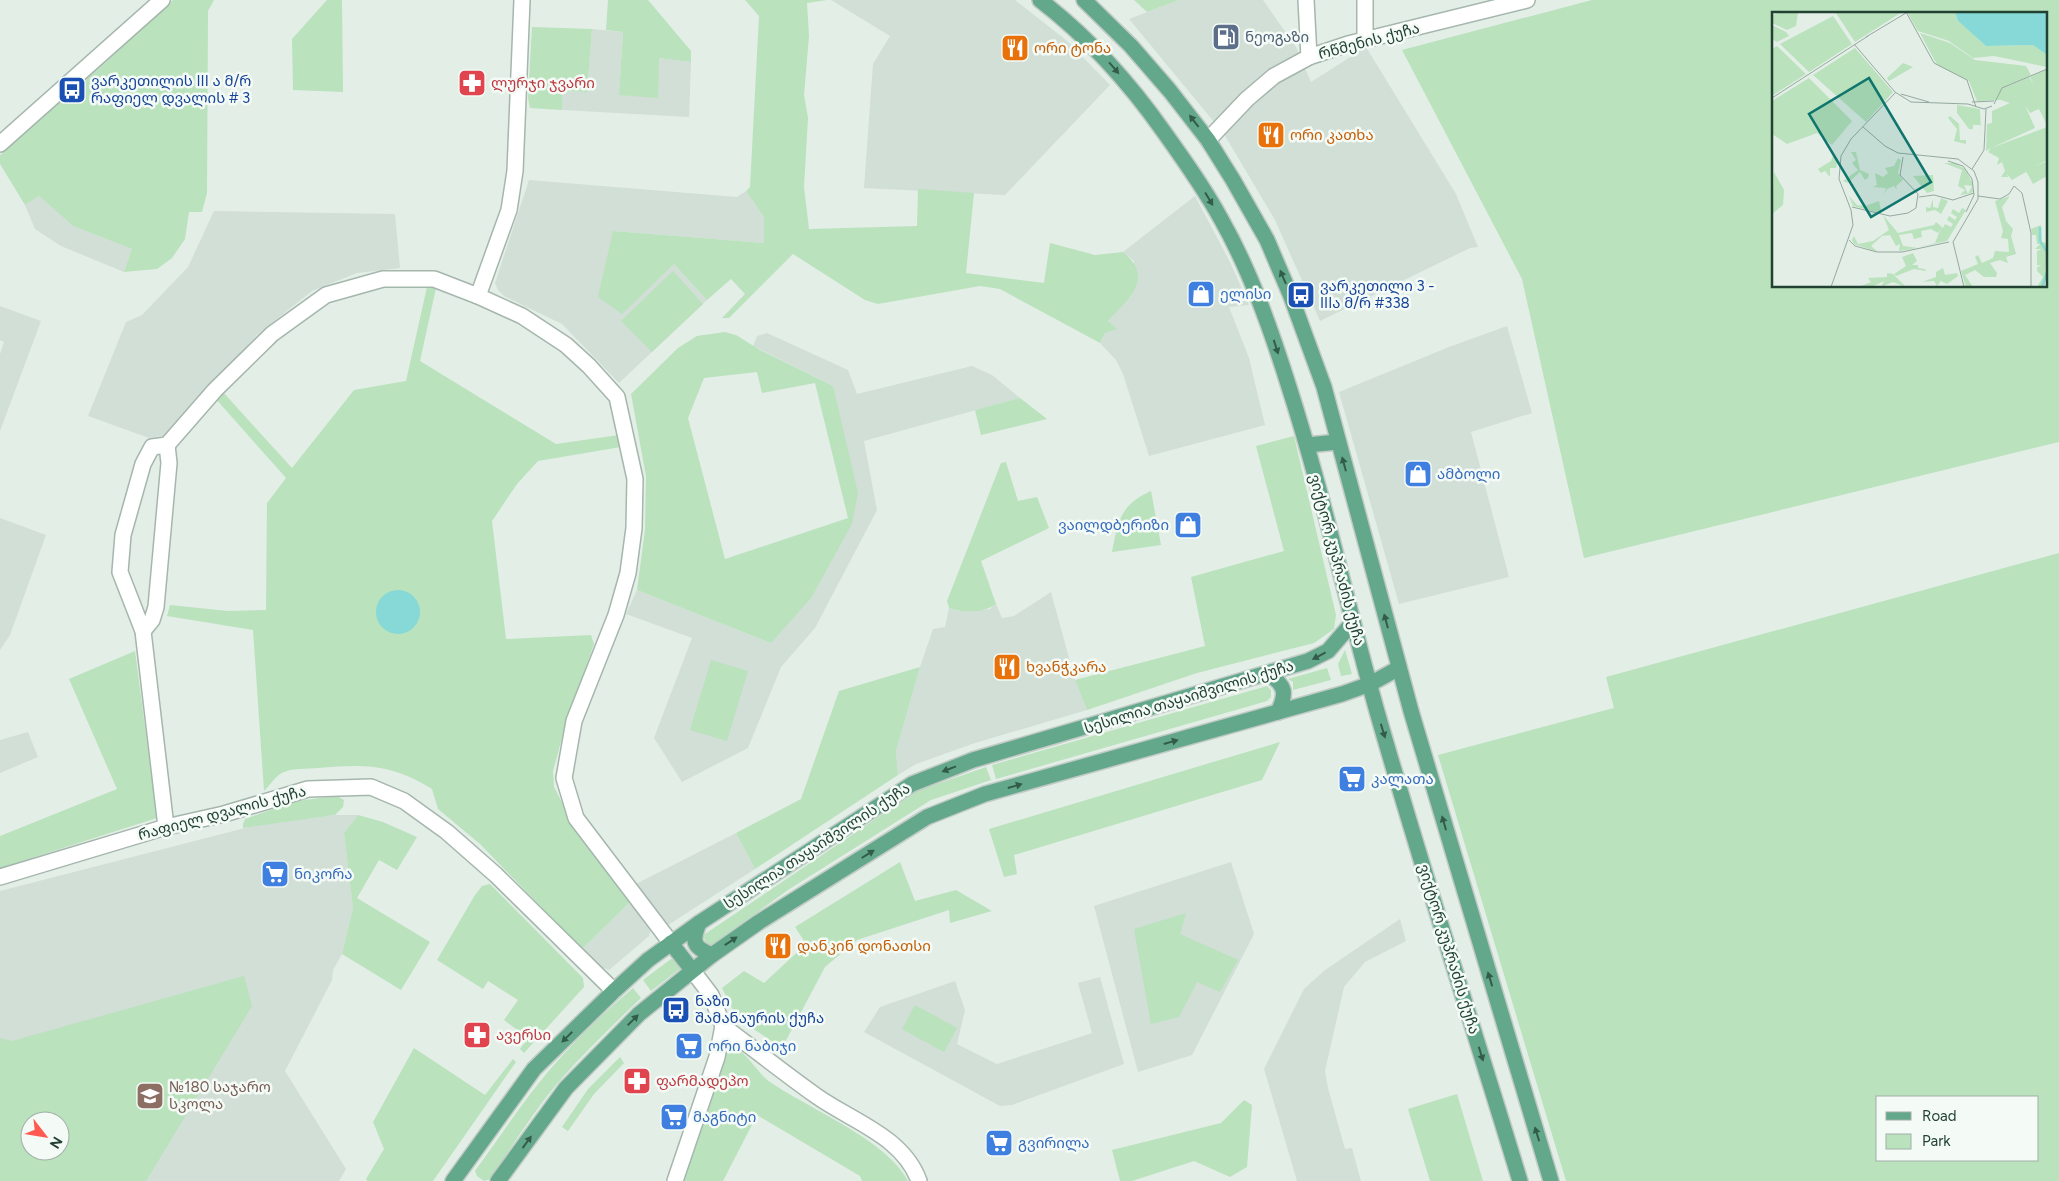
<svg xmlns="http://www.w3.org/2000/svg" width="2059" height="1181" font-family="Figtree,'Noto Sans Georgian',sans-serif">
	<style>
		.built { fill: #d1dfd6; fill-rule: evenodd }
		.green { fill: #bae2bd; fill-rule: evenodd }
		.water { fill: #86d9d6 }
		.lines { fill: none; stroke-linecap: round; stroke-linejoin: round }
		.minor-casing { stroke: #a5b7ad; stroke-width: 18 }
		.major-casing { stroke: #c1cac6; stroke-width: 18 }
		.minor { stroke: #fff; stroke-width: 15 }
		.major { stroke: #63a88a; stroke-width: 15 }
		.oneway { fill: #325c49 }
		.labels { text-anchor: middle; stroke-width: 5; stroke-linejoin: round; paint-order: stroke }
		.service-label { font-size: 15px; fill: #4e5e75; stroke: #f4faf6; text-anchor: start }
		.street-label { font-size: 15px; fill: #214233; stroke: #f4faf6 }
		.food-label { font-size: 15px; fill: #c56008; stroke: #f4faf6; text-anchor: start }
		.transit-label { font-size: 15px; fill: #164399; stroke: #f4faf6; text-anchor: start }
		.health-label { font-size: 15px; fill: #be3a42; stroke: #f4faf6; text-anchor: start }
		.shop-label { font-size: 15px; fill: #366cbe; stroke: #f4faf6; text-anchor: start }
		.education-label { font-size: 15px; fill: #785e54; stroke: #f4faf6; text-anchor: start }
		.inset-river { fill: none; stroke: #86d9d6; stroke-width: 2.5 }
		.inset-road { fill: none; stroke: #95a99f; stroke-width: 1 }
		.view { fill: #0f766e; fill-opacity: 0.15; stroke: #0f766e; stroke-width: 2.5 }
		.inset-edge { fill: none; stroke: #214233; stroke-width: 2.5 }
	</style>
	<rect width="100%" height="100%" fill="#e3eee7"/>
	<g class="built">
		<path d="M831,0H1015L1066,40L1110,85L1005,195L864,188L873,64L890,36Z"/>
		<path d="M1179,0H1263L1296,47L1311,82L1366,47L1456,194L1478,247L1470,248L1320,321L1275,220L1224,134L1129,19Z"/>
		<path d="M592,29L623,32L619,95L659,58L691,62L689,117L562,110V91L587,92Z"/>
		<path d="M529,180L737,197L746,191L764,217V243L613,231L622,313L674,264L707,300L619,383L562,324L504,296L498,290L495,283Z"/>
		<path d="M39,196L73,226L132,249L124,272L61,246L35,229L25,205Z"/>
		<path d="M1195,196L1230,262L1249,305L1229,307L1249,358L1265,425L1149,456L1123,374L1116,360L1100,343L1105,333L1116,329L1108,321L1131,296L1134,261L1123,252Z"/>
		<path d="M214,211L395,214L400,268L357,273L312,291L258,334L163,436L149,438L88,416L126,322L142,315L188,267Z"/>
		<path d="M0,306L41,321L0,431V354L4,342L0,340Z"/>
		<path d="M1507,326L1532,413L1471,432L1509,577L1399,604L1339,392L1449,347Z"/>
		<path d="M767,333L848,370L857,394L972,366L992,375L1020,398L864,441L877,510L815,628L781,667L748,748L682,782L654,738L692,638L626,614L637,590L771,643L852,524L833,386L753,346L757,336Z"/>
		<path d="M0,518L46,535L10,635L0,650Z"/>
		<path d="M1051,592L1075,680L1087,710L975,743L916,764L898,775L896,751L920,667L933,629L945,627L949,608L958,611L990,609L996,604L1002,618L1014,616Z"/>
		<path d="M28,732L38,757L0,773V740Z"/>
		<path d="M335,815H358L344,833L353,908L342,954L333,970L332,980L285,1071L346,1169L339,1181H0V891L249,827ZM30,1121H60V1151H30Z"/>
		<path d="M736,833L755,869L665,927L632,886Z"/>
		<path d="M1231,862L1254,934L1192,1055L1138,1072L1094,906Z"/>
		<path d="M631,901L651,929L649,936L609,970L601,967L582,949Z"/>
		<path d="M1400,919L1406,941L1365,962L1344,987L1325,1071L1328,1088L1345,1149L1352,1148L1361,1181H1297L1264,1069L1304,989L1325,970Z"/>
		<path d="M1100,977L1124,1064L1012,1105L1000,1106L864,1032L880,1007L955,981L965,1010L957,1044L997,1064L1092,1033L1078,983Z"/>
	</g>
	<g class="green">
		<path d="M173,0H214L208,11L207,193L202,212H189L185,239L172,258L157,269L124,272L132,249L73,226L39,196L25,205L0,164V155L106,62Z"/>
		<path d="M327,0H342L343,92L293,90L292,39Z"/>
		<path d="M608,0H648L691,51V62L659,58L658,98L619,95L623,32L606,30Z"/>
		<path d="M745,0H827L807,3L809,36L804,95L808,118L804,187L809,229L917,226L918,189L974,193L966,273L1044,283L1050,243L1095,255L1123,252C1155,278 1129,299 1108,321L1117,329L1105,333L1100,343L1000,289L980,286L878,304L865,300L793,254L729,318H722L745,294L731,279L707,300L674,264L622,314L598,297L613,231L764,243V217L746,191L750,187L759,16Z"/>
		<path d="M1134,0H1179L1147,12Z"/>
		<path d="M1592,0H2059V442L1584,558L1522,279L1402,50ZM1773,14H2045V286H1773Z"/>
		<path d="M532,27L592,29L587,92L562,91V110L530,108L528,98Z"/>
		<path d="M673,271L703,304L652,352L621,321Z"/>
		<path d="M427,287L436,288L420,361L556,444L619,435L621,447L538,461L517,484L492,521L506,639L591,635L594,644L566,723L553,771L554,787L580,837L631,901L582,949L480,844L438,809L432,789C392,764 364,764 318,768C307,769 294,768 284,772C277,774 270,785 264,791L253,630L167,616L170,605L228,611L266,610L267,503L286,478L215,398L222,391L292,468L354,390L406,381Z"/>
		<path d="M725,332L736,335L760,350L833,386L858,493L852,524L811,598L771,643L637,590L645,530L646,476L631,394L678,348L697,336ZM757,372L762,393L815,383L848,518L725,559L688,418L704,378Z"/>
		<path d="M1020,398L1047,419L981,435L975,410Z"/>
		<path d="M1294,436L1336,615L1334,629L1314,643L1197,673L1087,710L1075,680L1205,646L1191,577L1284,551L1256,446Z"/>
		<path d="M1006,462L1018,501L1037,497L1049,528L981,561L996,604C985,613 962,613 949,608L947,601L1001,463Z"/>
		<path d="M1151,491L1161,545L1112,552C1118,521 1120,505 1151,491Z"/>
		<path d="M2059,553V1181H1566L1438,755L1614,708L1606,677ZM2038,1097V1160H1878V1097Z"/>
		<path d="M1345,650L1352,674L1341,676L1338,664Z"/>
		<path d="M135,651L157,818L0,868V836L117,789L69,679Z"/>
		<path d="M711,660L748,671L727,741L690,730Z"/>
		<path d="M920,667L896,751L898,775L755,869L736,833L801,799L839,691Z"/>
		<path d="M1327,668L1331,680L1293,690V682L1288,679Z"/>
		<path d="M1267,686L1271,690V697L1267,701L996,779L992,765Z"/>
		<path d="M1280,742L1262,780L1014,855L1017,874L1004,877L989,829Z"/>
		<path d="M986,767L991,780L931,800L788,890L712,945L706,943L704,938L705,934L917,791Z"/>
		<path d="M337,796L344,800L343,807L335,815L243,828V824L245,819L296,801Z"/>
		<path d="M358,815L383,822L417,837L397,870L379,860L357,898L430,942L401,990L342,954L353,908L344,833Z"/>
		<path d="M900,862L915,901L956,890L992,911L950,923L949,910L857,940L825,967L782,1048L737,1018L722,988L744,971L764,983L806,944L795,927Z"/>
		<path d="M490,884L583,978L584,987L524,1053L520,1049L528,1038L504,1020L518,1000L488,981L483,989L437,960L475,895L482,886Z"/>
		<path d="M1186,913L1180,934L1238,960L1220,992L1197,982L1179,1017L1151,1024L1134,929Z"/>
		<path d="M671,959L676,960L681,968L651,991L643,980Z"/>
		<path d="M244,976L252,1006L146,1181H0V1038L12,1041ZM30,1121H60V1151H30Z"/>
		<path d="M633,988L641,998C614,1024 587,1050 562,1078C535,1109 513,1145 490,1179L484,1181L477,1176L475,1171C494,1145 512,1118 531,1093C561,1054 596,1019 633,988Z"/>
		<path d="M915,1005L957,1028L944,1052L902,1029Z"/>
		<path d="M728,1045C746,1049 756,1072 770,1082C809,1109 887,1140 908,1181H862L860,1176L757,1115L723,1181H682Z"/>
		<path d="M414,1048L485,1095L513,1059L516,1062L433,1181H367L366,1179L384,1149L373,1122Z"/>
		<path d="M620,1057L624,1063L594,1094L568,1131L562,1127L588,1089Z"/>
		<path d="M1457,1094L1483,1181H1430L1408,1109Z"/>
		<path d="M1244,1100L1252,1105L1247,1167L1230,1177L1194,1161L1132,1181H1120L1112,1150L1221,1123Z"/>
	</g>
	<circle class="water" cx="398" cy="612" r="22"/>
	<g class="lines">
		<defs>
			<g id="minor">
				<path d="M1306,0L1309,57"/>
				<path d="M1365,0V40"/>
				<path d="M1208,140L1247,99L1274,76L1309,57L1348,44L1527,0"/>
				<path d="M0,144L162,0"/>
				<path d="M478,296L509,210L515,171L522,0"/>
				<path d="M143,631L152,620L156,607L169,463L167,445"/>
				<path d="M166,827L143,631L120,572L123,535L143,464L152,447L167,445L215,390L272,334L326,295L383,279H434L478,296L522,316L566,345L589,366L617,397L635,479L634,528L628,573L616,615L574,721L564,778L576,818L671,943"/>
				<path d="M0,877L166,827L224,814L308,789L371,787L404,801L447,832L496,875L614,991"/>
				<path d="M723,1026C754,1049 784,1073 815,1095C851,1121 903,1136 919,1181"/>
				<path d="M675,1181L717,1057L723,1026L711,995L692,970"/>
			</g>
			<g id="major">
				<path d="M1040,0C1088,37 1129,82 1164,132C1184,160 1204,188 1221,219C1251,272 1271,330 1289,387C1323,493 1346,601 1376,708C1421,866 1472,1023 1520,1181"/>
				<path d="M1084,0L1131,46L1170,91L1208,140L1233,180L1267,240L1290,294L1324,387L1411,711L1551,1181"/>
				<path d="M1307,445L1338,442"/>
				<path d="M1267,673C1286,685 1287,693 1278,712"/>
				<path d="M699,923C692,941 692,947 712,955"/>
				<path d="M671,943L692,970"/>
				<path d="M453,1181L534,1069L614,991L648,960L699,923L912,784L973,760L1308,661L1328,651L1353,622"/>
				<path d="M498,1181L566,1088L639,1014L712,955L759,922L927,817L985,794L1342,694L1370,684L1399,668"/>
			</g>
		</defs>
		<use href="#minor" class="minor-casing"/>
		<use href="#major" class="major-casing"/>
		<use href="#minor" class="minor"/>
		<use href="#major" class="major"/>
	</g>
	<defs><path id="oneway-solid" d="M-6-.8H1V-3.2L6.5 0L1 3.2V.8H-6Z" transform="scale(1.25)"/></defs>
	<g class="oneway">
		<use href="#oneway-solid" transform="translate(1114 68) rotate(49)"/>
		<use href="#oneway-solid" transform="translate(1194 121) rotate(-128)"/>
		<use href="#oneway-solid" transform="translate(1209 199) rotate(59)"/>
		<use href="#oneway-solid" transform="translate(1283 277) rotate(-113)"/>
		<use href="#oneway-solid" transform="translate(1276 347) rotate(72)"/>
		<use href="#oneway-solid" transform="translate(1344 464) rotate(-105)"/>
		<use href="#oneway-solid" transform="translate(1386 621) rotate(-105)"/>
		<use href="#oneway-solid" transform="translate(1319 656) rotate(152)"/>
		<use href="#oneway-solid" transform="translate(1383 731) rotate(73)"/>
		<use href="#oneway-solid" transform="translate(1171 742) rotate(-16)"/>
		<use href="#oneway-solid" transform="translate(949 769) rotate(159)"/>
		<use href="#oneway-solid" transform="translate(1015 786) rotate(-16)"/>
		<use href="#oneway-solid" transform="translate(1444 823) rotate(-106)"/>
		<use href="#oneway-solid" transform="translate(868 854) rotate(-32)"/>
		<use href="#oneway-solid" transform="translate(731 941) rotate(-34)"/>
		<use href="#oneway-solid" transform="translate(1490 979) rotate(-107)"/>
		<use href="#oneway-solid" transform="translate(633 1020) rotate(-45)"/>
		<use href="#oneway-solid" transform="translate(567 1037) rotate(135)"/>
		<use href="#oneway-solid" transform="translate(1481 1054) rotate(73)"/>
		<use href="#oneway-solid" transform="translate(1537 1134) rotate(-107)"/>
		<use href="#oneway-solid" transform="translate(527 1142) rotate(-54)"/>
	</g>
	<defs>
		<symbol id="fuel-square" viewBox="-11 -11 22 22"><rect x="-9" y="-9" width="18" height="18" rx="4" fill="#5c6f8a" stroke="#f4faf6"/><path d="M-5.5-6h7V0h2V4h1.3V-2.5L3-4.5l.8-.8L6-3V5H2.5V1h-1V6h-7ZM-4.2-4.7v3.2H.2V-4.7Z" fill="#fff"/></symbol>
		<symbol id="restaurant-square" viewBox="-11 -11 22 22"><rect x="-9" y="-9" width="18" height="18" rx="4" fill="#e8710a" stroke="#f4faf6"/><path d="M-5-6h1v4h1v-4h1v4h1v-4h1v5L-1.5 .5V6h-2V.5L-5-1ZM5-6V6H3V1.5H1.5Q1.5-4 5-6Z" fill="#fff"/></symbol>
		<symbol id="pharmacy-square" viewBox="-11 -11 22 22"><rect x="-9" y="-9" width="18" height="18" rx="4" fill="#e0444e" stroke="#f4faf6"/><path d="M-2-6h4v4h4v4h-4v4h-4v-4h-4v-4h4Z" fill="#fff"/></symbol>
		<symbol id="bus-square" viewBox="-11 -11 22 22"><rect x="-9" y="-9" width="18" height="18" rx="4" fill="#1a4fb4" stroke="#f4faf6"/><path d="M-5-6H5V4H4V6H2V4H-2V6H-4V4H-5ZM-3.5-4V0h7V-4ZM-3.5 1.2v1.5H-2V1.2ZM2 1.2v1.5H3.5V1.2Z" fill="#fff"/></symbol>
		<symbol id="shop-square" viewBox="-11 -11 22 22"><rect x="-9" y="-9" width="18" height="18" rx="4" fill="#3f7fe0" stroke="#f4faf6"/><path d="M-5-2.5h2.3a2.7 3.5 0 0 1 5.4 0H5L5.5 6h-11ZM-1.5-2.5h3a1.5 2.3 0 0 0-3 0Z" fill="#fff"/></symbol>
		<symbol id="supermarket-square" viewBox="-11 -11 22 22"><rect x="-9" y="-9" width="18" height="18" rx="4" fill="#3f7fe0" stroke="#f4faf6"/><path d="M-6-5.5h2.5l.6 2H6L4.5 2H-2.5L-4.4-4H-6ZM-1.5 3.2a1.3 1.3 0 1 0 .1 0ZM3 3.2a1.3 1.3 0 1 0 .1 0Z" fill="#fff"/></symbol>
		<symbol id="school-square" viewBox="-11 -11 22 22"><rect x="-9" y="-9" width="18" height="18" rx="4" fill="#8d6e63" stroke="#f4faf6"/><path d="M0-5L7-2L0 1L-7-2ZM-4 1L0 2.5L4 1V4Q0 6-4 4Z" fill="#fff"/></symbol>
	</defs>
	<g fill-rule="evenodd">
		<use href="#fuel-square" x="1210" y="21" width="32" height="32"/>
		<use href="#restaurant-square" x="999" y="32" width="32" height="32"/>
		<use href="#pharmacy-square" x="456" y="67" width="32" height="32"/>
		<use href="#bus-square" x="56" y="74" width="32" height="32"/>
		<use href="#restaurant-square" x="1255" y="119" width="32" height="32"/>
		<use href="#shop-square" x="1185" y="278" width="32" height="32"/>
		<use href="#bus-square" x="1285" y="279" width="32" height="32"/>
		<use href="#shop-square" x="1402" y="458" width="32" height="32"/>
		<use href="#shop-square" x="1172" y="509" width="32" height="32"/>
		<use href="#restaurant-square" x="991" y="651" width="32" height="32"/>
		<use href="#supermarket-square" x="1336" y="763" width="32" height="32"/>
		<use href="#supermarket-square" x="259" y="858" width="32" height="32"/>
		<use href="#restaurant-square" x="762" y="930" width="32" height="32"/>
		<use href="#bus-square" x="660" y="994" width="32" height="32"/>
		<use href="#pharmacy-square" x="461" y="1019" width="32" height="32"/>
		<use href="#supermarket-square" x="673" y="1030" width="32" height="32"/>
		<use href="#pharmacy-square" x="621" y="1065" width="32" height="32"/>
		<use href="#school-square" x="134" y="1080" width="32" height="32"/>
		<use href="#supermarket-square" x="658" y="1101" width="32" height="32"/>
		<use href="#supermarket-square" x="983" y="1127" width="32" height="32"/>
	</g>
	<g class="labels">
		<g class="service-label">
			<text x="1245" y="42">ნეოგაზი</text>
		</g>
		<g class="street-label">
			<text transform="translate(1369 41) rotate(-15)" y="5">რწმენის ქუჩა</text>
			<text transform="translate(1337 560) rotate(75)" y="5">ვიქტორ კუპრაძის ქუჩა</text>
			<text transform="translate(1189 697) rotate(-17)" y="5">სესილია თაყაიშვილის ქუჩა</text>
			<text transform="translate(222 813) rotate(-15)" y="5">რაფიელ დვალის ქუჩა</text>
			<text transform="translate(817 846) rotate(-33)" y="5">სესილია თაყაიშვილის ქუჩა</text>
			<text transform="translate(1449 949) rotate(73)" y="5">ვიქტორ კუპრაძის ქუჩა</text>
		</g>
		<g class="food-label">
			<text x="1034" y="53">ორი ტონა</text>
			<text x="1290" y="140">ორი კათხა</text>
			<text x="1026" y="672">ხვანჭკარა</text>
			<text x="797" y="951">დანკინ დონათსი</text>
		</g>
		<g class="transit-label">
			<text x="91" y="86">ვარკეთილის III ა მ/რ<tspan x="91" dy="17">რაფიელ დვალის # 3</tspan></text>
			<text x="1320" y="291">ვარკეთილი 3 -<tspan x="1320" dy="17">IIIა მ/რ #338</tspan></text>
			<text x="695" y="1006">ნაზი<tspan x="695" dy="17">შამანაურის ქუჩა</tspan></text>
		</g>
		<g class="health-label">
			<text x="491" y="88">ლურჯი ჯვარი</text>
			<text x="496" y="1040">ავერსი</text>
			<text x="656" y="1086">ფარმადეპო</text>
		</g>
		<g class="shop-label">
			<text x="1220" y="299">ელისი</text>
			<text x="1437" y="479">ამბოლი</text>
			<text x="1169" y="530" text-anchor="end">ვაილდბერიზი</text>
			<text x="1371" y="784">კალათა</text>
			<text x="294" y="879">ნიკორა</text>
			<text x="708" y="1051">ორი ნაბიჯი</text>
			<text x="693" y="1122">მაგნიტი</text>
			<text x="1018" y="1148">გვირილა</text>
		</g>
		<g class="education-label">
			<text x="169" y="1092">№180 საჯარო<tspan x="169" dy="17">სკოლა</tspan></text>
		</g>
	</g>
	<g transform="translate(1772 12)">
		<rect width="275" height="275" fill="#e3eee7"/>
		<path d="M10,0H26L24,14L15,18L0,11V3ZM59,0H130L83,30L64,1ZM135,0H183L186,9L214,34L261,33L275,43V55L222,44L201,46L177,29L146,19ZM61,4L80,32L37,60L8,32ZM0,13L14,20L17,24L5,30L0,27ZM148,21L178,31L203,48L254,54L259,63L230,77L257,65L262,73L258,65L275,57V113L267,97L258,101L253,93L263,116L219,136L275,115V148L240,168L235,162L236,165H229L233,159L230,150L225,153L227,146L216,140L219,136L214,139L215,112L220,111V99L238,91L229,88L205,89L197,69L165,53ZM5,34L34,62L0,84V37ZM83,36L121,80L94,110L41,63ZM131,51L141,55L117,69L115,66ZM37,66L80,109L60,133L45,121L15,132L0,122V89ZM185,93L208,97L209,121V113H201V117H197L185,101ZM178,104L187,112L188,128H194V132L182,129L185,117L176,106ZM79,140H84L88,158L97,162L96,166L93,168L88,160L76,171L71,169L86,158L80,151L84,148ZM61,144L66,147L64,156H58V165L53,159L49,161L46,157L59,149ZM126,146L129,148L126,161L131,168L124,174L125,178L122,174L115,177L112,182L114,176L101,175L105,173L103,161L111,165L116,161L113,156L122,154ZM275,149V164L261,172L254,159ZM172,151H183L193,157L200,170L201,180L196,182L200,174L192,173L196,182L188,183L193,178L186,174L190,158ZM2,160L12,178L11,193L0,202ZM161,163L162,179L155,181L141,164ZM77,184L85,193L93,194L107,189L109,198L108,201L81,194ZM238,184L230,195L234,209L241,217L239,224L244,242L234,245L236,251L228,248L218,251L225,261L224,265H212L203,258L193,263L201,275H194L189,259L206,252L203,245L206,243L210,251L221,246L223,239L237,240L236,227L229,226L231,219L223,189ZM169,186L176,189L169,202L163,198L154,200V195L158,196L161,187V195L166,196ZM190,196L194,198L175,229L147,235L163,231L169,216L166,221L159,217L149,219L150,225L142,227L140,221L127,223L131,234L146,236L127,239L128,232L124,234L118,223L110,224L99,234L106,240L82,232L80,228L82,224L86,232L101,229L117,218L111,203L126,221L162,213L164,210L171,216L173,212L179,215L181,212L175,208L177,204L183,208L185,205L179,201L181,197L187,201ZM269,213L270,230L274,231L275,220L273,275H265L271,265L265,259V255L270,254L265,253V239L270,237H263L268,232H265L264,223H260L259,217ZM141,241L145,249L140,253H146V256L153,257L154,259L142,257L124,264L122,262L134,254L130,245ZM171,256L173,263L185,261L186,264L175,272L169,269L165,274L162,269L150,270L164,265V260ZM115,261L121,262L134,275L121,270L109,275L112,269L100,275H87L99,270L96,266L115,265Z" fill="#bae2bd"/>
		<path d="M183,0H275V43L261,33L214,34L186,9Z" fill="#86d9d6"/>
		<path class="inset-river" d="M268,215V229L275,240M270,275L275,260"/>
		<path class="inset-road" d="M134,0L162,51L195,68L204,95M94,25L134,1M82,32L123,80L139,90L196,92L212,97L220,94M129,82L157,90M0,86L96,24M200,90L222,89M222,92L230,76L275,57M91,115L113,134L126,141L186,147L202,159L206,170V187L181,230L192,275M176,149L191,154L200,167L202,183L194,200M200,157L212,138L214,97M206,184L228,187L237,182L242,174L250,181L259,221V275M147,185L162,183L181,188L202,181M80,195L118,204L136,201L144,196L146,182L128,163L131,145M77,228L83,234L105,240H130L177,230M59,275L81,213L79,198L67,167L69,144L79,127L124,80"/>
		<path class="view" d="M97,66L159,170L99,205L37,102Z"/>
		<rect width="275" height="275" class="inset-edge"/>
	</g>
	<rect x="1876" y="1096" width="162" height="65" fill="#f4faf6" stroke="#a0b0a8"/>
	<rect x="1886" y="1112" width="25" height="8" fill="#63a88a" stroke="#a0b0a8"/>
	<text x="1922" y="1121" font-size="15" fill="#214233">Road</text>
	<rect x="1886" y="1134" width="25" height="15" fill="#bae2bd" stroke="#a0b0a8"/>
	<text x="1922" y="1146" font-size="15" fill="#214233">Park</text>
	<g transform="translate(45 1136) rotate(121)"><circle r="24" fill="#f4faf6" stroke="#a0b0a8"/>
	<path d="M0-4L9 19L0 12L-9 19Z" fill="#ff5b51"/>
	<text y="-8" font-size="14" font-weight="bold" text-anchor="middle" fill="#214233">N</text>
	</g>
</svg>
